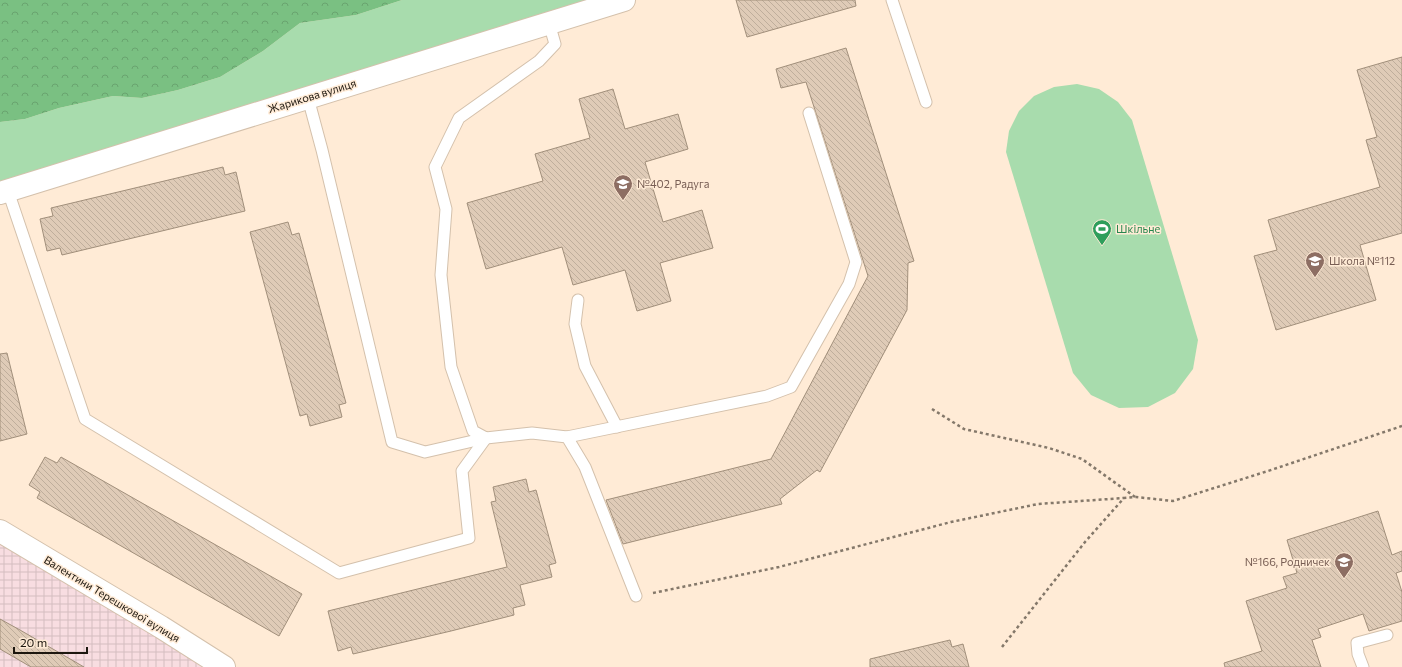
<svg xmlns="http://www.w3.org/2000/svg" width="1402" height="667" font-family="Commissioner,sans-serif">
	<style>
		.industrial { fill: url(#industrial-grid) }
		.grass { fill: #a8dcad }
		.forest { fill: url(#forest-crowns) }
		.building { fill: url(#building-back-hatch); stroke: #a18f7b }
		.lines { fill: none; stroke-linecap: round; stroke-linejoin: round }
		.service-casing { stroke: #d4c1ac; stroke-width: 13 }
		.tertiary-casing { stroke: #d4c1ac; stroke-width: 24 }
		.path { stroke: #84786a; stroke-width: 2.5; stroke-dasharray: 3 3; stroke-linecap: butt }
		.service { stroke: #fff; stroke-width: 11 }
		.tertiary { stroke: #fff; stroke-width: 22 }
		.labels { text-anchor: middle; stroke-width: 3; stroke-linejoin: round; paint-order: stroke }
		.street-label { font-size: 11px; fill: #1d170f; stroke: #ffebd6 }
		.education-label { font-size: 11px; fill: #785e54; stroke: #ffebd6; text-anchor: start }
		.leisure-label { font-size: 11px; fill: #27864d; stroke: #ffebd6; text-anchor: start }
	</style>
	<defs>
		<pattern id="industrial-grid" width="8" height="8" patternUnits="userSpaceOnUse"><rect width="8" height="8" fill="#f8dde1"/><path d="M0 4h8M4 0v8" fill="none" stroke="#d4bdc0"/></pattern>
		<pattern id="forest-crowns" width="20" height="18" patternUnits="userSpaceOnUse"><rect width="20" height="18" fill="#7ac082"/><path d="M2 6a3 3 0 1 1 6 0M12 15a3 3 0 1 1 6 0" fill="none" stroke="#69a46f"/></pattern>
		<pattern id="building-back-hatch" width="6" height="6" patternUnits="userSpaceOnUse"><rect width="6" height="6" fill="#dfcbb7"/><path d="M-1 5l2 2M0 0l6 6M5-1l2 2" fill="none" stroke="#bfae9c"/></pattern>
	</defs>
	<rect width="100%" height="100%" fill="#ffebd6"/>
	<path class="industrial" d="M0,531L224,667H0Z"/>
	<g class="grass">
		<path d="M402,0H624L0,193V122L25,119L59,108L113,96L142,98L178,90L220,77L263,51L300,23L356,15Z"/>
		<path d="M1077,84L1099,89L1118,102L1132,120L1198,340L1193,369L1175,393L1148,407L1119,408L1091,395L1073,373L1006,152L1009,131L1019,111L1034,96L1054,87Z"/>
	</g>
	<path class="forest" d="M0,0H402L356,15L300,23L263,51L220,77L178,90L142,98L113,96L59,108L25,119L0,122Z"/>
	<g class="building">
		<path d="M736,0H855L856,6L747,37Z"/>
		<path d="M846,48L914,261L908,263L907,310L820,472L817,470L780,499L782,504L623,544L606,500L771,459L868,276L806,82L781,88L776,69Z"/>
		<path d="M1402,57V233L1360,245L1376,300L1276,330L1254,256L1277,250L1268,220L1380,187L1366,140L1377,137L1357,70Z"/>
		<path d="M613,89L625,129L678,114L688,149L645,162L663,222L702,210L713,248L660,263L671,301L637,311L625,270L573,285L562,247L486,269L467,203L543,181L535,154L590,138L579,99Z"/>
		<path d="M223,167L225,175L236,172L245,211L62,255L60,248L47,251L40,219L53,216L51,208Z"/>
		<path d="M288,222L292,235L299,233L346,403L339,405L342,417L310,426L307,414L300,416L250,232Z"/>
		<path d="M7,353L27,434L0,441V354Z"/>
		<path d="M45,457L57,463L61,457L302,594L279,636L37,498L40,492L29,485Z"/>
		<path d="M526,479L529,492L536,490L556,563L549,565L552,577L520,585L525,605L513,608L514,615L451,631L353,654L351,647L338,651L328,611L507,567L491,502L496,501L493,487Z"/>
		<path d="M1378,511L1392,555L1402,551V571L1396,573L1402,592V621L1369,631L1363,614L1318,629L1321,637L1312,640L1321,667H1225L1224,663L1262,651L1246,601L1287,588L1283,577L1297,573L1287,540Z"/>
		<path d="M0,619L20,630L84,667H31L0,649Z"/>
		<path d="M950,640L952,647L963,644L969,667H870V659Z"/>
	</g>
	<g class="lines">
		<defs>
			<g id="service">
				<path d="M892,0L926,102"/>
				<path d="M549,23L555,44L539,61L459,118L435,167L446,209L441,275L451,367L473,431L486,438L532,433L567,437L585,467L636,596"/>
				<path d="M308,98L322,150L392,442L425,452L486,438"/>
				<path d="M8,191L85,419L339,573L469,538L462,471L486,438"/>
				<path d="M578,300L575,324L585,366L617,427"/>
				<path d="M567,437L767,396L791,387L849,284L856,262L809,113"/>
				<path d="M1363,667L1358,654L1357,643L1387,635"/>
			</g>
			<g id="tertiary">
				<path d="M0,193L624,0"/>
				<path d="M0,531L161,627L224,667"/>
			</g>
		</defs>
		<use href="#service" class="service-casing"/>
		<use href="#tertiary" class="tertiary-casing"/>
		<g class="path">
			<path d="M932,409L964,429L1049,448L1082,459L1135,497"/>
			<path d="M653,593L779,567L951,522L1038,504L1124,498"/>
			<path d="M1002,647L1085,542L1124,498L1136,497L1173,501L1268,471L1402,426"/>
		</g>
		<use href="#service" class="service"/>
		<use href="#tertiary" class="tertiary"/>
	</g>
	<defs>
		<symbol id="school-pin" viewBox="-11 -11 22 30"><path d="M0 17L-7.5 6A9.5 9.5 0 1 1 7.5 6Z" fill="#8d6e63" stroke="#ffebd6"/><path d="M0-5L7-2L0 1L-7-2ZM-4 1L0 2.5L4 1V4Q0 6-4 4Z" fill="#fff"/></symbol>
		<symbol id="stadium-pin" viewBox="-11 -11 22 30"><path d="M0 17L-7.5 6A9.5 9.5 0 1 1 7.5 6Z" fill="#2e9e5b" stroke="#ffebd6"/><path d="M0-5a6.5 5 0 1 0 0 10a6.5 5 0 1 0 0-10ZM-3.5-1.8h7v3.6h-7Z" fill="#fff"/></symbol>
	</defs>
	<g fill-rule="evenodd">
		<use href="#school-pin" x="612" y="173" width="22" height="30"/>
		<use href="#stadium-pin" x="1091" y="218" width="22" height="30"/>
		<use href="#school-pin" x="1304" y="250" width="22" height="30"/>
		<use href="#school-pin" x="1333" y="551" width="22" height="30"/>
	</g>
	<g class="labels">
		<g class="street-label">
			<text transform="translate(312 96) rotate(-17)" y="4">Жарикова вулиця</text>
			<text transform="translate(112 599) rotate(31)" y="4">Валентини Терешкової вулиця</text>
		</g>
		<g class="education-label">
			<text x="637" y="188">№402, Радуга</text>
			<text x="1329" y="265">Школа №112</text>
			<text x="1330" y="566" text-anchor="end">№166, Родничек</text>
		</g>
		<g class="leisure-label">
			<text x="1116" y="233">Шкільне</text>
		</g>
	</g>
	<path d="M14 647v6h73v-6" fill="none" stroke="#1d170f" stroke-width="2"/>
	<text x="20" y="647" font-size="12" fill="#1d170f" stroke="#ffebd6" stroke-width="3" paint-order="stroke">20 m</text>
</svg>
